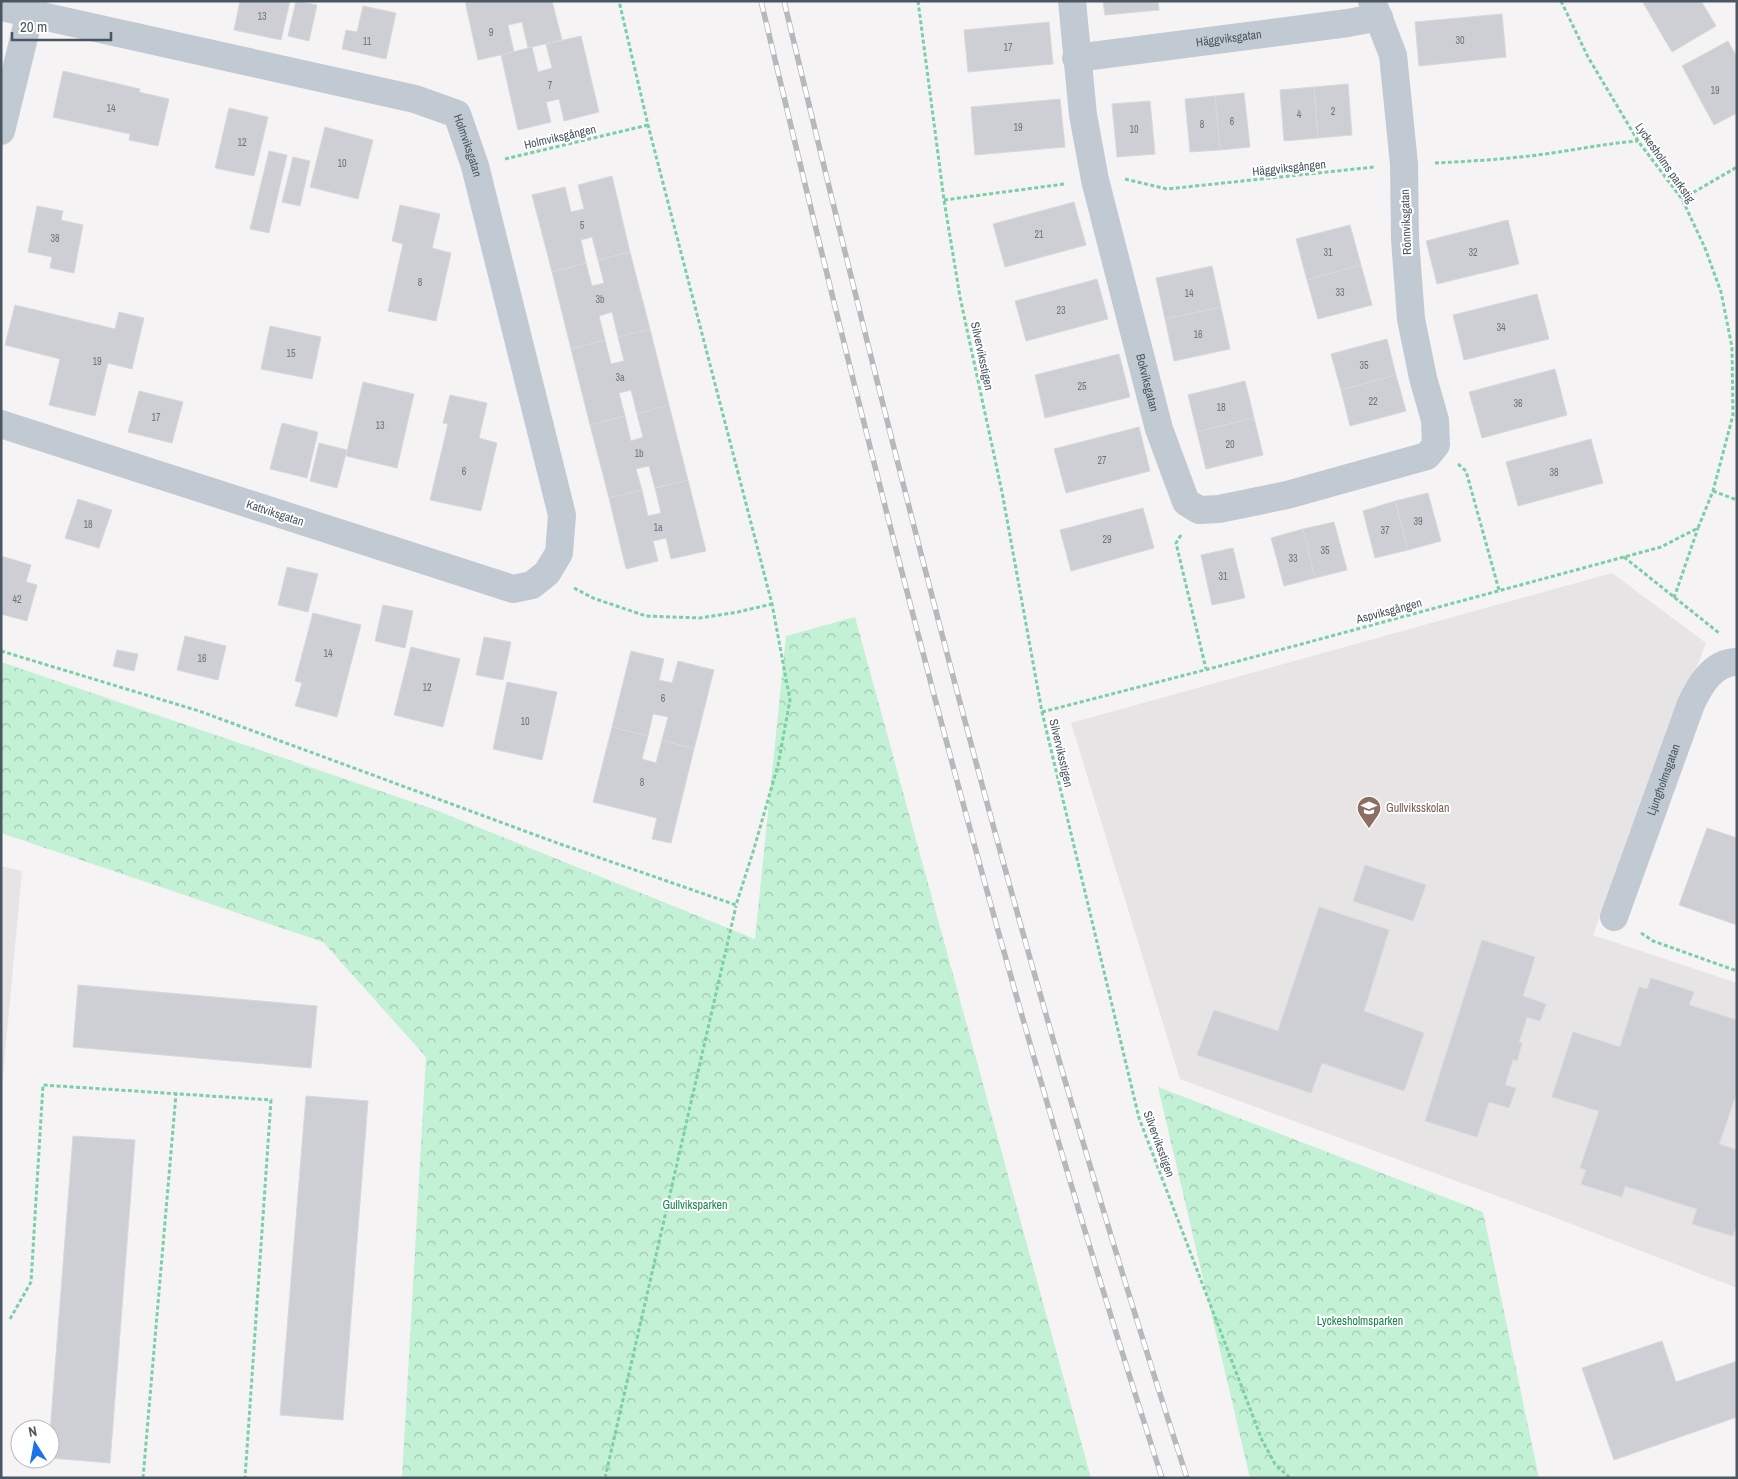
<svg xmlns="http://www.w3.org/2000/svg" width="1738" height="1479" font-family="'Archivo Narrow',sans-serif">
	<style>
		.education { fill: #e6e4e5 }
		.park { fill: url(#park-crowns) }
		.building { fill: #cdcfd5; stroke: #d7d9de }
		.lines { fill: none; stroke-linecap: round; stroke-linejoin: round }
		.path { stroke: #7ad0a6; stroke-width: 3; stroke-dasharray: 4 2.5; stroke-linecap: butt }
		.street { stroke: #c1cad2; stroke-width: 28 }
		.rail-casing { stroke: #b5b8bd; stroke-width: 5.5 }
		.rail { stroke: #fff; stroke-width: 4; stroke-dasharray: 11; stroke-linecap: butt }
		.labels { text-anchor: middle; stroke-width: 4; stroke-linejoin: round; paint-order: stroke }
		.number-label { font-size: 10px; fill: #6b747e }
		.street-label { font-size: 12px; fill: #4a5661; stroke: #fff }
		.education-label { font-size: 12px; fill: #785e54; stroke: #fff; text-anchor: start }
		.park-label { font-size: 12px; fill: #17864f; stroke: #fff }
	</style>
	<defs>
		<pattern id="park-crowns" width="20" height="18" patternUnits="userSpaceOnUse" patternTransform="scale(1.25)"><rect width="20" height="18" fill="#c3f1d5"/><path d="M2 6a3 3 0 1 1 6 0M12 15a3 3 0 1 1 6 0" fill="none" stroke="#a0c6b0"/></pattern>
	</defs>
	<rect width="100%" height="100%" fill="#f5f3f3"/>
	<g class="education">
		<path d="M1612,573L1706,643L1593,935L1737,983V1288L1535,1210L1180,1079L1071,723Z"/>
		<path d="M1,866L22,871L1,1097Z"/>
	</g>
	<g class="park">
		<path d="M855,617L1091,1478H402L426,1057L323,942L1,833V662L433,809L755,939L786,636Z"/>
		<path d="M1158,1087L1483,1212L1539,1478H1250Z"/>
	</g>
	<g class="building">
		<path d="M240,1H290L281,40L234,30Z"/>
		<path d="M296,1L317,5L309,41L288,36Z"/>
		<path d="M465,1H552L562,40L528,48L522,22L508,25L514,52L478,60Z"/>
		<path d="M1103,1H1158L1159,10L1105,15Z"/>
		<path d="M1642,1H1701L1716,26L1672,52Z"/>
		<path d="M363,6L396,13L386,59L342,49L346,30L357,32Z"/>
		<path d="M1502,14L1506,57L1419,66L1415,22Z"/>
		<path d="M1049,22L1053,64L968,72L964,30Z"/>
		<path d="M581,36L599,112L564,121L559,99L546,102L551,122L518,130L501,55L532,47L538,72L552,68L546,44Z"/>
		<path d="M1728,41L1737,57V113L1714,125L1682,66Z"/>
		<path d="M63,71L140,89L139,92L169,99L158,146L129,140L130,134L53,117Z"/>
		<path d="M1348,84L1352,135L1318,138L1314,87Z"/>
		<path d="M1314,87L1318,138L1284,141L1280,90Z"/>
		<path d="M1244,93L1250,147L1220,150L1215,96Z"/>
		<path d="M1215,96L1220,150L1190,152L1185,99Z"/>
		<path d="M1060,99L1065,147L975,155L971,107Z"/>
		<path d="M1150,101L1155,154L1117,157L1112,104Z"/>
		<path d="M229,108L268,117L254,176L215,168Z"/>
		<path d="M325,127L373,140L358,199L310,187Z"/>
		<path d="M269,151L287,155L269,233L250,229Z"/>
		<path d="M293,157L310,161L300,206L282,202Z"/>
		<path d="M612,176L630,252L598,260L592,237L581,240L586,263L552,272L532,195L565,187L571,212L584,209L578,185Z"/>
		<path d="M1074,202L1086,245L1005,267L993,224Z"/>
		<path d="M400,205L440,214L432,248L451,253L436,321L388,311L403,244L392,241Z"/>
		<path d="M37,206L63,211L61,220L83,225L74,273L50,268L52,257L28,252Z"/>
		<path d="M1508,220L1519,264L1437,284L1426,241Z"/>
		<path d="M1350,225L1361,265L1307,280L1296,239Z"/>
		<path d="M630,252L650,329L618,337L612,312L599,316L605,340L571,349L552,272L586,263L592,286L604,283L598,260Z"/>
		<path d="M1361,265L1372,305L1318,319L1307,280Z"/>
		<path d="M1212,266L1221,307L1165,319L1156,278Z"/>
		<path d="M1097,279L1108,319L1026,341L1015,301Z"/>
		<path d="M1537,294L1549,339L1464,360L1453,315Z"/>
		<path d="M15,305L115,329L119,312L144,318L132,369L108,363L95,416L49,405L60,359L5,345Z"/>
		<path d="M1221,307L1230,349L1174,361L1165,319Z"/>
		<path d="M270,326L321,337L312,379L261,369Z"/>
		<path d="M650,329L669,405L637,414L631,390L619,393L625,416L590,425L571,349L605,340L611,364L624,361L618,337Z"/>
		<path d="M1387,339L1396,375L1341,390L1331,354Z"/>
		<path d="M1119,354L1130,397L1045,418L1035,375Z"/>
		<path d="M1555,369L1567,415L1482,438L1469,392Z"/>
		<path d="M1396,375L1406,411L1350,426L1341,390Z"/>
		<path d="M1245,381L1254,418L1197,432L1188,395Z"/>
		<path d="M363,382L414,394L397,468L346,456Z"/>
		<path d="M139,391L183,402L172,443L128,432Z"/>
		<path d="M450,395L487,403L479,438L497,443L481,511L430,500L448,424L443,423Z"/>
		<path d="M669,405L688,480L655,488L649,466L636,469L642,490L609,498L590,425L625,416L631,441L643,437L637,414Z"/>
		<path d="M1254,418L1263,455L1206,469L1197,432Z"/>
		<path d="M282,423L318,432L307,478L270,469Z"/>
		<path d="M1139,427L1150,471L1066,493L1054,449Z"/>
		<path d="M1591,439L1603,483L1518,506L1506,462Z"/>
		<path d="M319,443L347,450L337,488L310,481Z"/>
		<path d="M688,480L706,551L671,559L666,538L653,541L658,561L626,569L609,498L642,490L648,516L661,513L655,488Z"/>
		<path d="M1428,493L1441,541L1408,550L1395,501Z"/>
		<path d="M78,499L112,510L99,548L65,538Z"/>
		<path d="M1395,501L1408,550L1375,558L1363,511Z"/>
		<path d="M1143,508L1154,548L1071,571L1060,530Z"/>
		<path d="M1334,522L1347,570L1315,578L1303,529Z"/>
		<path d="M1303,529L1315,578L1284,586L1271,538Z"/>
		<path d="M1233,548L1245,598L1212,605L1201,555Z"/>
		<path d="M1,556L31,565L26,582L37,585L27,621L1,614Z"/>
		<path d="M287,567L318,574L308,612L278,605Z"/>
		<path d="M383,605L413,611L405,648L375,641Z"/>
		<path d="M313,613L361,625L337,717L295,706L302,683L295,681Z"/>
		<path d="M185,636L226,646L218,680L177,670Z"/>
		<path d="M484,637L511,642L503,680L476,675Z"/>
		<path d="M411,647L460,659L443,727L394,715Z"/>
		<path d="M117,650L138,654L134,671L113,666Z"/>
		<path d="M631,651L664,659L659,680L672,683L678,661L714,670L694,749L662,740L668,717L653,714L648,736L612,727Z"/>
		<path d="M507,682L557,692L542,760L493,749Z"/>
		<path d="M612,727L648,736L642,759L656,763L662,740L694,749L671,843L652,839L657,818L593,802Z"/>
		<path d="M1707,828L1737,838V925L1679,905Z"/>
		<path d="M1365,865L1426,885L1413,921L1353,901Z"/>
		<path d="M1319,907L1389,930L1364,1011L1424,1033L1404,1091L1322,1063L1311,1093L1197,1055L1214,1010L1278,1031Z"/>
		<path d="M1482,940L1535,957L1523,996L1546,1004L1540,1021L1527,1017L1519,1042L1522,1043L1517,1061L1513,1059L1505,1085L1516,1088L1509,1108L1489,1102L1477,1137L1425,1121Z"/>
		<path d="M1651,978L1694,992L1689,1005L1737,1020V1092L1719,1144L1737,1150V1225L1733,1236L1692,1224L1697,1209L1625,1186L1622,1197L1581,1184L1586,1170L1580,1168L1599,1111L1552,1097L1573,1032L1620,1047L1639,987L1647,989Z"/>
		<path d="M78,985L317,1006L311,1068L73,1047Z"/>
		<path d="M306,1096L368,1101L343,1420L280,1415Z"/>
		<path d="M73,1136L135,1140L110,1463L50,1458V1432Z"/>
		<path d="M1662,1341L1676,1382L1737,1361V1417L1614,1460L1582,1368Z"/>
	</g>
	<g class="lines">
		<g class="path">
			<path d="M918,1L944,200L960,297L1002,492L1042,712L1139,1118L1262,1440L1275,1464L1290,1478"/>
			<path d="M505,159L648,125"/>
			<path d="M1435,163C1478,161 1523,158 1565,151C1590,147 1613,143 1638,141"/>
			<path d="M1125,179L1167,189L1374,167"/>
			<path d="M1682,199L1737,167"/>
			<path d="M944,200L1064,184"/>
			<path d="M1458,464L1466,471L1499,590"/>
			<path d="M1713,491L1737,500"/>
			<path d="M1181,535L1176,543L1206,669"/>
			<path d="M1624,557L1719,633"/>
			<path d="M574,588L593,598L646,616L700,618L738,612L772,604"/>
			<path d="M1674,598L1698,528"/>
			<path d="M1,651L199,711L560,844L736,905L753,852L778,765L790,700L772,604L648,125L619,1"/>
			<path d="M1042,712L1224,665L1661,547L1698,528L1713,491L1733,415L1732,347L1721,292L1705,248L1682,199L1638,141L1588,57L1561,1"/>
			<path d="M1641,933L1653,941L1737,971"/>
			<path d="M10,1319L31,1282L43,1085L271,1100L245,1478"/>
			<path d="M143,1478L176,1094"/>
			<path d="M605,1478L736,906"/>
		</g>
		<g class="street">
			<path id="s1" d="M1072,1L1083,115L1095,180L1159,429L1186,502L1199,510L1219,509L1287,495L1427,456L1436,445L1435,420L1423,378L1411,319L1405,239L1404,164L1393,55L1372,1"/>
			<path id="s2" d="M1,7L415,99L457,114L475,166L562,515L559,553L547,573L532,585L513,589L1,424"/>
			<path id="s3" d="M1076,58L1348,23L1379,17"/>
			<path d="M1,131L33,1"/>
			<path id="s4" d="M1614,917L1691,704C1700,685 1713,662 1737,662"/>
		</g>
		<defs>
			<g id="rail">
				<path d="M761,1C879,497 1005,992 1162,1478"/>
				<path d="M784,1C903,497 1029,992 1187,1478"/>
			</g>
		</defs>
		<use href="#rail" class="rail-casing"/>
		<use href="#rail" class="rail"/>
	</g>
	<defs>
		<symbol id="school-pin" viewBox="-11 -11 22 30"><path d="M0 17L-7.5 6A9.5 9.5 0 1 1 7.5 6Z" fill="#8d6e63" stroke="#fff"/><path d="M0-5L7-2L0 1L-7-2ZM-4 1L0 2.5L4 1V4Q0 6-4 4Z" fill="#fff"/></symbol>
	</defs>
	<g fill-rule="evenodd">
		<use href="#school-pin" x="1355" y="794" width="28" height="38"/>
	</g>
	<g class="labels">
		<g class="number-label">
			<text x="262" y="20">13</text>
			<text x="491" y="36">9</text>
			<text x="1460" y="44">30</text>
			<text x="367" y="45">11</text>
			<text x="1008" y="51">17</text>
			<text x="550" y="89">7</text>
			<text x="1715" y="94">19</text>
			<text x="111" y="112">14</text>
			<text x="1333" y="115">2</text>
			<text x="1299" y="118">4</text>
			<text x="1232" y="125">6</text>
			<text x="1202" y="128">8</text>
			<text x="1018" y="131">19</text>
			<text x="1134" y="133">10</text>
			<text x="242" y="146">12</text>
			<text x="342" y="167">10</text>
			<text x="582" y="229">5</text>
			<text x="1039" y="238">21</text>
			<text x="55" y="242">38</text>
			<text x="1328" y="256">31</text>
			<text x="1473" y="256">32</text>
			<text x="420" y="286">8</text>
			<text x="1340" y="296">33</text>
			<text x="1189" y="297">14</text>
			<text x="600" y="303">3b</text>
			<text x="1061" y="314">23</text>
			<text x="1501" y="331">34</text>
			<text x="1198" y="338">16</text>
			<text x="291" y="357">15</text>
			<text x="97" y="365">19</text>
			<text x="1364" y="369">35</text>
			<text x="620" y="381">3a</text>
			<text x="1082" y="390">25</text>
			<text x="1373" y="405">22</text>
			<text x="1518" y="407">36</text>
			<text x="1221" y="411">18</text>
			<text x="156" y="421">17</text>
			<text x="380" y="429">13</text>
			<text x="1230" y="448">20</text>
			<text x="639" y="457">1b</text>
			<text x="1102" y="464">27</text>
			<text x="464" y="475">6</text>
			<text x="1554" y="476">38</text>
			<text x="1418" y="525">39</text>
			<text x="88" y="528">18</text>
			<text x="658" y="531">1a</text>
			<text x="1385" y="534">37</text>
			<text x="1107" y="543">29</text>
			<text x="1325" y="554">35</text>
			<text x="1293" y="562">33</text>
			<text x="1223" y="580">31</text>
			<text x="17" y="603">42</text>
			<text x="328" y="657">14</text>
			<text x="202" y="662">16</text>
			<text x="427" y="691">12</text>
			<text x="663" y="702">6</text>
			<text x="525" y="725">10</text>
			<text x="642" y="786">8</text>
		</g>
		<g class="street-label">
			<text dy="4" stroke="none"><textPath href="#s3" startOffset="154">Häggviksgatan</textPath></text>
			<text transform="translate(560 137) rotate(-13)" y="4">Holmviksgången</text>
			<text dy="4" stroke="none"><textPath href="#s2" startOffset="502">Holmviksgatan</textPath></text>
			<text transform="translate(1665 163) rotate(55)" y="4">Lyckesholms parkstig</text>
			<text transform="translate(1289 168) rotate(-6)" y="4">Häggviksgången</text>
			<text transform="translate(1406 222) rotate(-92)" y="4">Rönnviksgatan</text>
			<text transform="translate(982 356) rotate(78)" y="4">Silverviksstigen</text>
			<text dy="4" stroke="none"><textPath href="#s1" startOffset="390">Bokviksgatan</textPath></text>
			<text transform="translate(275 513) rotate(18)" y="4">Kattviksgatan</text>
			<text transform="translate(1389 611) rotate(-15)" y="4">Aspviksgången</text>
			<text transform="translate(1061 753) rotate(77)" y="4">Silverviksstigen</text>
			<text dy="4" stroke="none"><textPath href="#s4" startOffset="146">Ljungholmsgatan</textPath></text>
			<text transform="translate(1159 1144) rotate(70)" y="4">Silverviksstigen</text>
		</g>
		<g class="education-label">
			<text x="1386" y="812">Gullviksskolan</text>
		</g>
		<g class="park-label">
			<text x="695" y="1209">Gullviksparken</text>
			<text x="1360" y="1325">Lyckesholmsparken</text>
		</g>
	</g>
	<rect width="1738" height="1479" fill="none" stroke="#4a5661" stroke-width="5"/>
	<g transform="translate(35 1444) rotate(349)"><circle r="24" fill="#ffffff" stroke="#b7bbc0"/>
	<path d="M0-4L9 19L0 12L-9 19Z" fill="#1a73e8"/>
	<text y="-8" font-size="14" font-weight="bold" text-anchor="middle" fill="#4a5661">N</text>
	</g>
	<path d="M12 32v8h99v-8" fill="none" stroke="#4a5661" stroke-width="2.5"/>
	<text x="20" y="32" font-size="15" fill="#4a5661" stroke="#ffffff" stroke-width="4" paint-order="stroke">20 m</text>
</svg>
